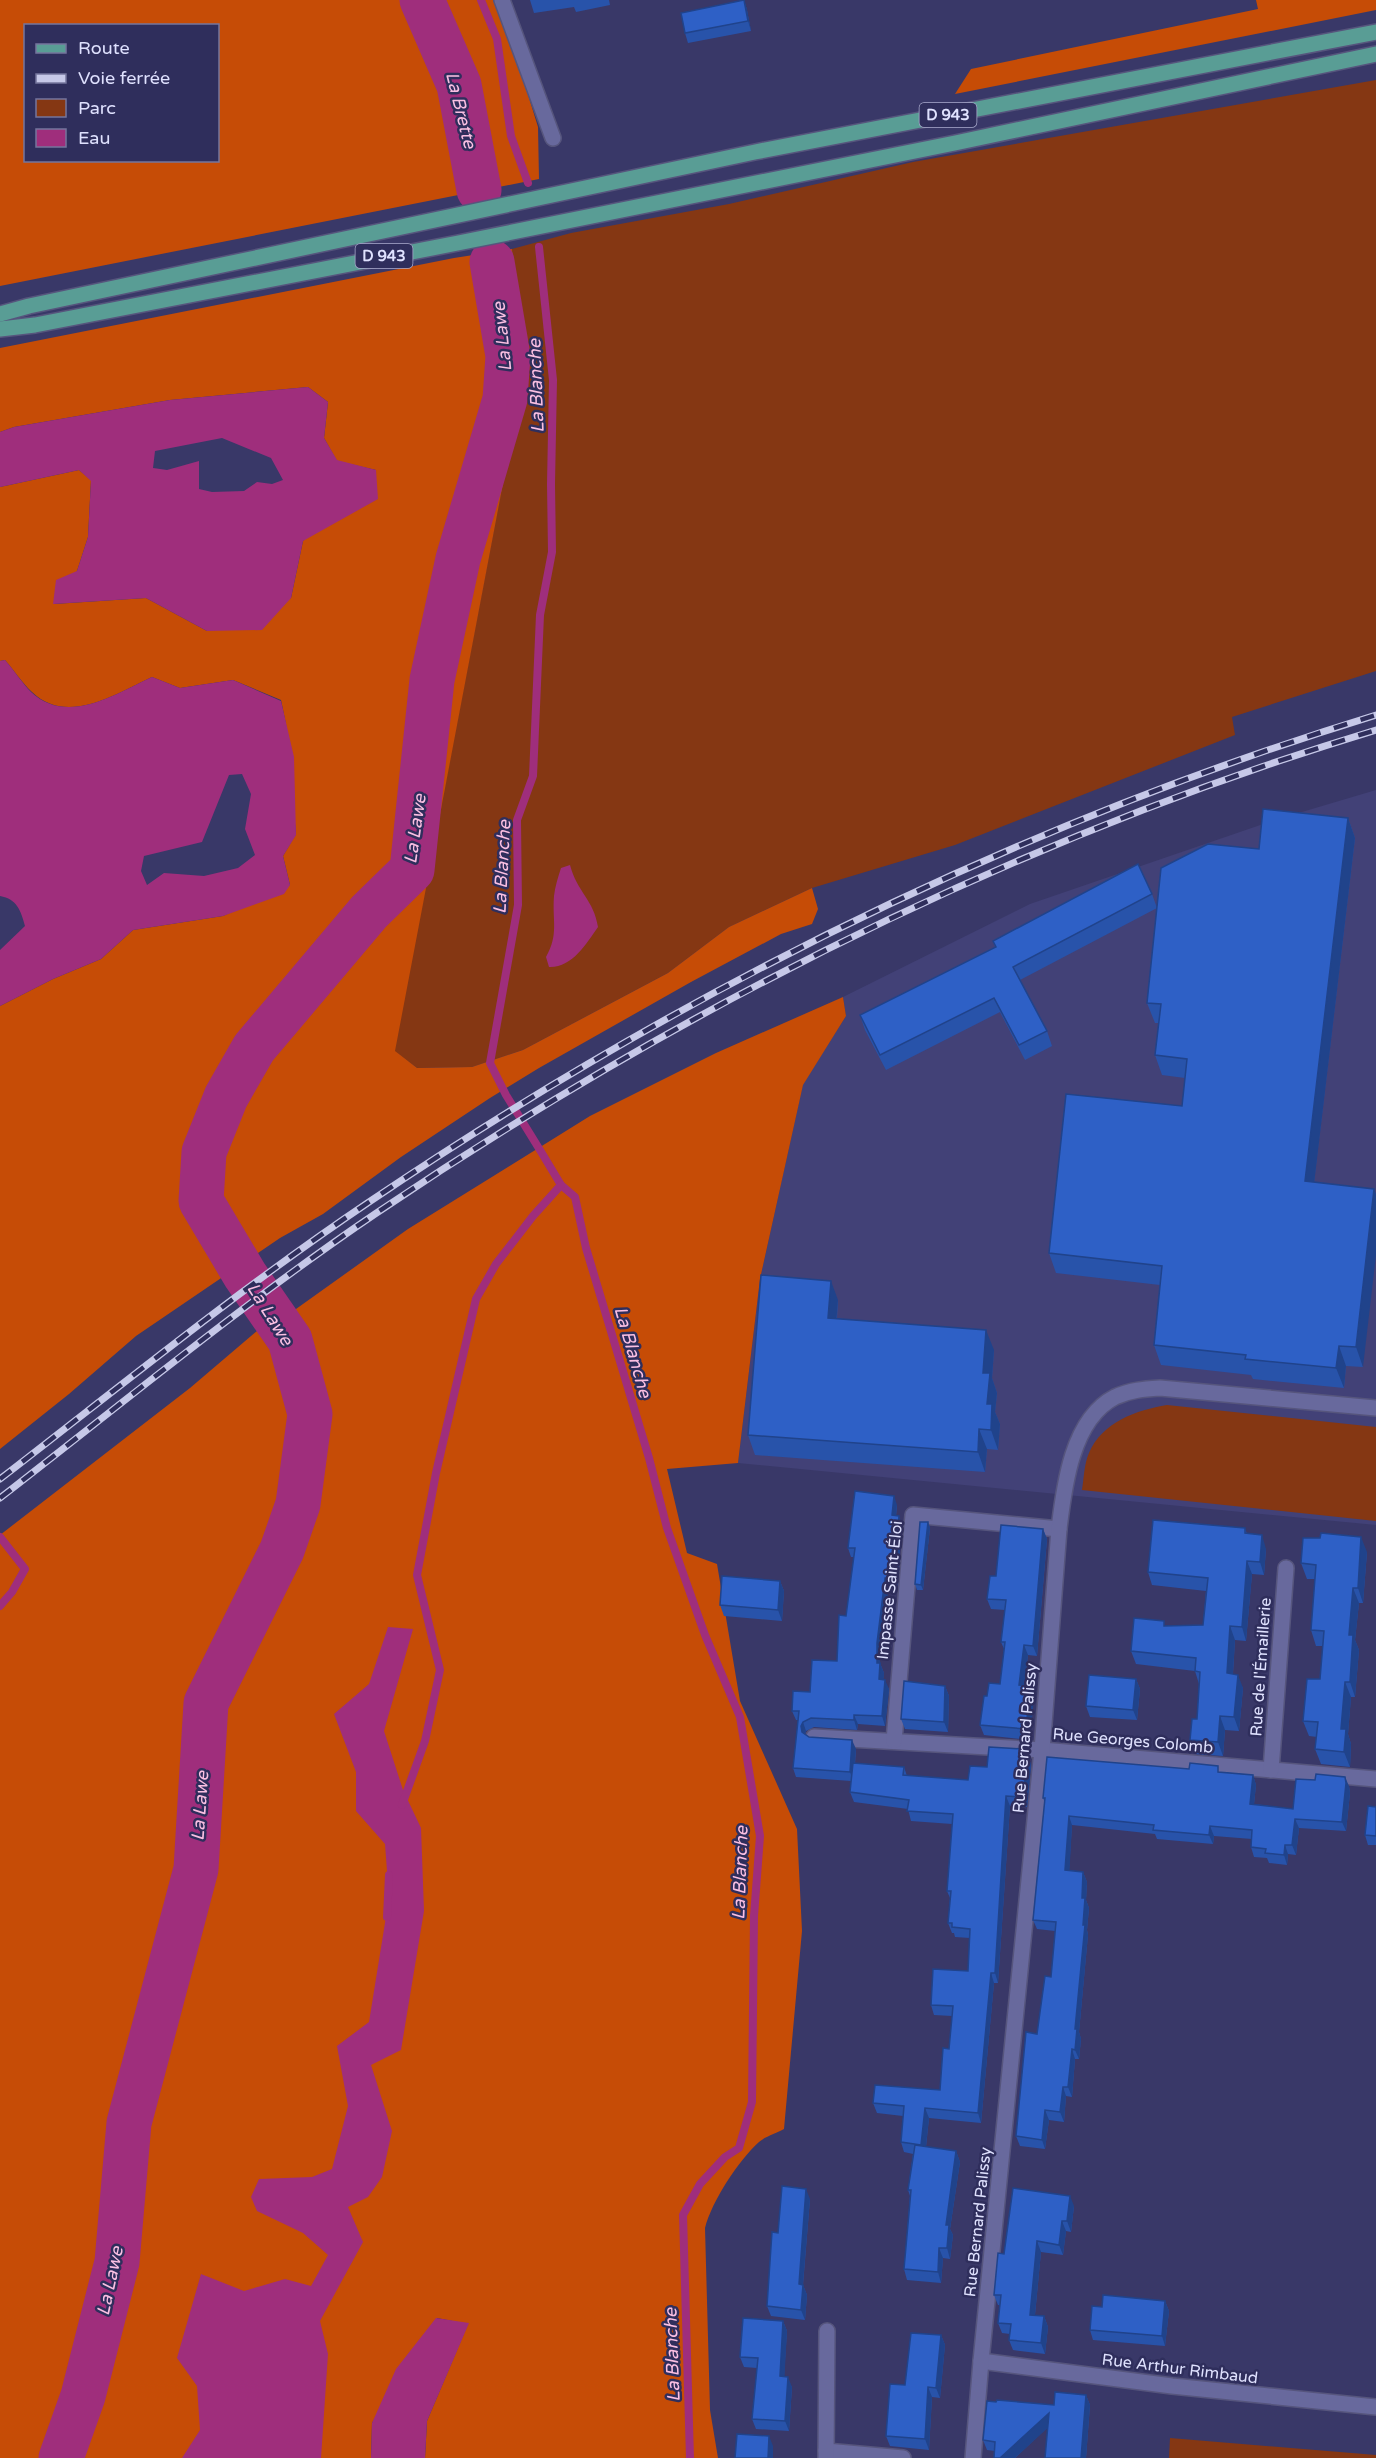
<svg xmlns="http://www.w3.org/2000/svg" width="1376" height="2458" font-family="'Varela Round',sans-serif">
	<style>
		.built { fill: #424177 }
		.green { fill: #853713 }
		.forest { fill: #c64c06; fill-rule: evenodd }
		.water { fill: #9f2e7c; fill-rule: evenodd }
		.lines { fill: none; stroke-linecap: round; stroke-linejoin: round }
		.stream { stroke: #9f2e7c; stroke-width: 8 }
		.river { stroke: #9f2e7c; stroke-width: 45 }
		.street-casing { stroke: #56557d; stroke-width: 18 }
		.primary-casing { stroke: #56557d; stroke-width: 18 }
		.street { stroke: #68699d; stroke-width: 15 }
		.primary { stroke: #599d95; stroke-width: 15 }
		.rail-casing { stroke: #c6c8e8; stroke-width: 7 }
		.rail { stroke: #2f2e5c; stroke-width: 4.5; stroke-dasharray: 14; stroke-linecap: butt }
		.wall { fill: #2853aa }
		.shaded-wall { fill: #20438b }
		.building { fill: #2e60c6; stroke: #20438b; stroke-width: 1.5 }
		.labels { text-anchor: middle; stroke-width: 5; stroke-linejoin: round; paint-order: stroke }
		.shield { fill: #2f2e5c; stroke: #aaabcd; stroke-width: 1.5 }
		.shield-label { font-size: 15px; font-weight: bold; fill: #dfe1fe }
		.street-label { font-size: 16px; fill: #dfe1fe; stroke: #2f2e5c }
		.water-label { font-size: 18px; font-style: italic; fill: #fabfe2; stroke: #2f2e5c }
	</style>
	<rect width="100%" height="100%" fill="#393868"/>
	<path class="built" d="M1376,790V1525L738,1463L760,1279L803,1084L846,1016L843,997L1030,904L1275,820Z"/>
	<g class="green">
		<path d="M1376,80V671L1232,717L1235,735L955,845L812,888L729,927L668,973L523,1050L472,1067L417,1068L394,1051L525,368L512,249L571,233L729,204L913,162Z"/>
		<path d="M1167,1405L1376,1427V1521L1082,1490C1084,1478 1084,1464 1089,1453C1102,1422 1137,1410 1167,1405Z"/>
		<path d="M1170,2438L1376,2455V2458H1169Z"/>
	</g>
	<g class="forest">
		<path d="M0,0H493L515,52L538,127L539,179L0,286ZM26,26H218V160H26Z"/>
		<path d="M1256,0H1376V10L955,94L971,69L1258,9Z"/>
		<path d="M512,249L525,368L395,1051L417,1068L472,1067L523,1050L668,973L729,927L812,888L818,909L812,924L781,934L691,982L539,1068L490,1098L401,1157L323,1214L280,1238L136,1336L69,1394L0,1449V1006L53,979L101,959L133,930L223,916L290,885L283,856L296,834L286,724L281,700L233,680L180,688L152,677C116,694 67,726 32,692C22,683 14,670 5,660L0,661V487L79,470L91,480L88,537L77,571L54,604L146,598L207,631L291,598L303,541L376,470L337,461L324,438L328,402L308,387L170,400L14,427L0,432V348L454,258Z"/>
		<path d="M843,997L846,1016L803,1085L760,1279L738,1463L667,1469L687,1553L717,1564L740,1701L797,1829L802,1931L784,2129C777,2133 766,2136 759,2142C738,2161 712,2201 705,2228L710,2410L718,2458H425L427,2421L468,2324L437,2318L372,2423L371,2458H0V1535L190,1388L264,1325L289,1314L408,1229L590,1116L716,1053Z"/>
	</g>
	<g class="water">
		<path d="M308,387L328,402L324,438L337,460L376,470L378,499L303,541L291,598L262,630L207,631L146,598L53,604L56,580L77,571L88,537L91,481L79,470L0,487V432L14,427L170,400ZM222,438L271,458L283,480L272,484L257,482L244,491L212,492L199,489V461L167,470L153,468L155,451Z"/>
		<path d="M5,660C14,670 22,683 31,692C67,726 116,694 152,677L180,688L233,680L281,701L294,757L296,835L283,856L290,885L284,894L223,916L133,930L101,959L53,979L0,1006V950L25,926C21,911 17,899 0,896V661ZM242,774L251,794L245,829L255,855L238,868L204,876L164,873L147,885L141,871L144,856L202,842L229,775Z"/>
		<path d="M570,865C577,892 594,900 598,927C586,944 572,968 549,967L546,957C559,934 552,921 554,896C555,887 558,877 561,868Z"/>
		<path d="M388,1627L413,1629L384,1731L403,1790L421,1828L424,1911L401,2050L371,2065L392,2131L382,2177L368,2197L348,2207L363,2242L320,2321L328,2354L321,2458H182L200,2430L197,2386L177,2358L201,2274L244,2291L285,2279L311,2286L328,2255L303,2233L257,2211L251,2197L259,2179L312,2177L332,2169L348,2106L337,2046L369,2022L389,1898L385,1844L356,1811V1772L334,1714L369,1684Z"/>
		<path d="M436,2318L469,2323L427,2421L425,2458H371L372,2423L396,2369Z"/>
	</g>
	<g class="lines">
		<g class="stream">
			<path d="M481,0L497,39L511,136L528,183"/>
			<path d="M539,247L553,380L551,484L552,552L540,615L533,776L517,820L518,905L490,1063L506,1095L543,1155L561,1185L575,1197L586,1248L649,1458L667,1528L705,1635L740,1717L760,1836L754,1916L752,2102L739,2148L725,2157L700,2184L683,2215L690,2458"/>
			<path d="M0,1537L25,1569L12,1592L0,1606"/>
			<path d="M402,1805L425,1741L440,1670L417,1575L436,1473L476,1299L496,1264L533,1216L561,1185"/>
			<path d="M387,1917L389,1875"/>
		</g>
		<g class="river">
			<path d="M422,0L459,85L479,190"/>
			<path d="M61,2458L83,2396L117,2262L129,2123L196,1869L206,1703L282,1550L298,1504L310,1414L290,1340L245,1275L201,1201L204,1152L226,1097L254,1048L369,912L412,870L432,680L458,559L505,399L508,356L492,262"/>
		</g>
		<defs>
			<g id="street">
				<path d="M502,0L553,138"/>
				<path d="M814,1737L1042,1750L1376,1779"/>
				<path d="M894,1741L913,1515L1059,1529"/>
				<path d="M1271,1770L1286,1568"/>
				<path d="M981,2361L1172,2386L1376,2407"/>
				<path d="M826,2451L903,2458"/>
				<path d="M826,2458L827,2331"/>
				<path d="M973,2458L981,2361L1042,1750L1059,1529C1064,1486 1072,1419 1115,1397C1130,1390 1144,1389 1160,1388L1376,1408"/>
			</g>
			<g id="primary">
				<path d="M0,314L29,306L755,152L1376,32"/>
				<path d="M0,329L35,325L458,243L955,143L1376,54"/>
			</g>
		</defs>
		<use href="#street" class="street-casing"/>
		<use href="#primary" class="primary-casing"/>
		<use href="#street" class="street"/>
		<use href="#primary" class="primary"/>
		<defs>
			<g id="rail">
				<path d="M0,1479C122,1385 241,1288 369,1202C680,992 1017,825 1376,715"/>
				<path d="M0,1498C124,1402 245,1302 375,1214C684,1006 1019,838 1376,730"/>
			</g>
		</defs>
		<use href="#rail" class="rail-casing"/>
		<use href="#rail" class="rail"/>
	</g>
	<g class="wall">
		<path d="M530,0H609L610,5L576,12L574,7L534,13Z"/>
		<path d="M744,0L747,10L751,31L688,43L685,33Z"/>
		<path d="M1348,818L1355,838L1314,1182L1363,1367L1346,1366L1344,1388L1253,1379L1251,1375L1161,1365L1154,1345L1160,1285L1056,1273L1049,1253L1182,1106L1185,1078L1162,1075L1155,1055L1159,1023H1155L1147,1003L1157,908L1020,980L1047,1031L1052,1046L1025,1060L1000,1012L886,1070L865,1030L860,1015L995,947L993,941L1152,894L1157,908L1259,849Z"/>
		<path d="M838,1300L837,1318L994,1350L992,1378L997,1393L995,1412L1000,1424L998,1450L987,1449L985,1472L755,1455L748,1435Z"/>
		<path d="M897,1505L896,1516L902,1525L897,1588L889,1587L880,1652V1663L884,1673L883,1680L889,1689L885,1726L858,1724L857,1730L814,1727L806,1731L805,1734L809,1737L856,1749L855,1764L904,1767L907,1776L968,1780L987,1767L1024,1749L1031,1764L1027,1807L1010,1806L998,1983H994L981,2123L929,2118L926,2147L956,2151L960,2162L950,2229L953,2235L950,2259L943,2258L941,2283L907,2280L904,2269L910,2196L908,2190L913,2154L904,2152L901,2142L903,2116L877,2113L873,2103L940,2090L949,2049L952,2016L934,2015L931,2005L968,1971L970,1938L955,1937L954,1933H952L948,1923L950,1898L947,1891L952,1824L911,1821L908,1809L854,1802L850,1792L851,1781L796,1777L793,1768L798,1720H796L792,1711L837,1661L846,1616L854,1557H851L848,1548Z"/>
		<path d="M928,1522L930,1528L923,1590H917L915,1584Z"/>
		<path d="M1245,1528L1247,1534L1266,1549L1264,1575L1252,1574L1246,1641L1235,1640L1233,1674L1243,1688L1239,1731L1225,1730L1223,1756L1195,1754L1190,1740L1197,1719L1199,1684L1195,1671L1136,1664L1131,1651L1166,1626L1203,1625L1206,1591L1152,1585L1148,1572Z"/>
		<path d="M1043,1529L1047,1539L1037,1656L1028,1655L1024,1686L1034,1696L1030,1740L984,1735L980,1725L987,1696L1000,1684L1004,1649L1001,1642L1005,1610L991,1609L987,1599L996,1576Z"/>
		<path d="M1367,1552L1363,1603H1359L1355,1640L1359,1650L1355,1697H1351L1348,1734L1351,1744L1350,1767L1321,1764L1315,1749L1317,1737L1309,1736L1303,1721L1320,1679L1323,1646H1316L1311,1630L1315,1579H1307L1301,1563Z"/>
		<path d="M780,1581L784,1591L782,1621L724,1616L720,1605Z"/>
		<path d="M1136,1679L1140,1689L1137,1720L1090,1717L1086,1706Z"/>
		<path d="M945,1686L949,1696L948,1732L905,1729L901,1719Z"/>
		<path d="M1221,1772L1253,1775L1256,1785L1254,1804L1293,1809L1349,1786L1350,1793L1346,1831L1299,1828L1296,1855L1288,1854L1287,1865L1269,1863L1267,1858L1254,1857L1251,1847L1252,1839L1214,1836L1213,1844L1157,1839L1155,1834L1072,1825L1069,1871L1083,1872L1087,1882L1086,1900L1089,1908L1087,1930L1088,1935L1079,2032L1081,2039L1079,2059H1075L1072,2097L1066,2096L1064,2122L1049,2120L1045,2149L1020,2146L1016,2136L1037,2034L1051,1977L1055,1931L1037,1929L1033,1920L1045,1803L1043,1798Z"/>
		<path d="M1376,1807V1845H1368L1365,1835Z"/>
		<path d="M810,2199L803,2285L807,2295L805,2320L771,2316L767,2306L778,2233Z"/>
		<path d="M1074,2206L1071,2232L1066,2231L1063,2255L1041,2252L1035,2315L1044,2316L1048,2327L1045,2354L1013,2350L1009,2340L1010,2334L1002,2333L998,2323L1000,2305H998L994,2295L1004,2254Z"/>
		<path d="M1165,2301L1169,2311L1165,2346L1093,2340L1090,2330L1102,2307Z"/>
		<path d="M783,2321L787,2331L784,2376L792,2387L789,2431L756,2429L752,2419L757,2368L744,2367L740,2357Z"/>
		<path d="M941,2335L945,2345L940,2398L932,2397L929,2450L890,2446L886,2436L905,2385Z"/>
		<path d="M1086,2395L1090,2405L1086,2458H1045L1048,2427L1015,2458H994L995,2451L987,2450L983,2440L1054,2405Z"/>
	</g>
	<g class="shaded-wall">
		<path d="M744,0L747,10L751,31L748,21Z"/>
		<path d="M1348,818L1355,838L1312,1201L1305,1181Z"/>
		<path d="M1374,1189L1376,1194V1255L1363,1367L1356,1347Z"/>
		<path d="M831,1281L838,1300L835,1338L828,1318Z"/>
		<path d="M986,1330L994,1350L992,1378L997,1393L995,1412L1000,1424L998,1450L991,1430L983,1373Z"/>
		<path d="M1339,1346L1346,1366L1344,1388L1336,1368Z"/>
		<path d="M979,1429L987,1449L985,1472L978,1452Z"/>
		<path d="M894,1496L897,1505L895,1525L892,1515Z"/>
		<path d="M899,1516L902,1525L897,1588L894,1578Z"/>
		<path d="M928,1522L930,1528L923,1590L921,1585Z"/>
		<path d="M1043,1529L1047,1539L1037,1656L1033,1646Z"/>
		<path d="M1262,1535L1266,1549L1264,1575L1260,1562Z"/>
		<path d="M1361,1537L1367,1552L1363,1603L1358,1588Z"/>
		<path d="M1247,1561L1252,1574L1246,1641L1242,1627Z"/>
		<path d="M885,1578L889,1587L880,1652V1665V1663L884,1673L883,1689L879,1679L877,1663V1643Z"/>
		<path d="M780,1581L784,1591L782,1621L778,1610Z"/>
		<path d="M1353,1588L1359,1603L1355,1640L1359,1650L1355,1697L1350,1682L1349,1635Z"/>
		<path d="M1230,1626L1235,1640L1232,1687L1227,1673Z"/>
		<path d="M1024,1645L1028,1655L1023,1695L1019,1685Z"/>
		<path d="M1238,1675L1243,1688L1239,1731L1234,1717Z"/>
		<path d="M1136,1679L1140,1689L1137,1720L1133,1710Z"/>
		<path d="M885,1680L889,1689L885,1726L882,1716Z"/>
		<path d="M1345,1682L1351,1697L1348,1734L1351,1744L1350,1767L1344,1752L1341,1729Z"/>
		<path d="M945,1686L949,1696L948,1732L944,1722Z"/>
		<path d="M1030,1686L1034,1696L1030,1740L1026,1729Z"/>
		<path d="M854,1715L858,1724L857,1730L854,1720Z"/>
		<path d="M1220,1716L1225,1730L1223,1756L1218,1742Z"/>
		<path d="M803,1722L806,1731L804,1736L802,1732L801,1726Z"/>
		<path d="M852,1740L856,1749L853,1781L850,1772Z"/>
		<path d="M1024,1749L1031,1764L1027,1807L1023,1797Z"/>
		<path d="M1253,1775L1256,1785L1253,1814L1250,1804Z"/>
		<path d="M1345,1777L1349,1786L1350,1793L1346,1831L1342,1822Z"/>
		<path d="M1006,1796L1010,1806L998,1983L995,1973Z"/>
		<path d="M1069,1816L1072,1825L1069,1880L1065,1870Z"/>
		<path d="M1295,1819L1299,1828L1296,1855L1292,1845Z"/>
		<path d="M1210,1826L1214,1836L1213,1844L1209,1835Z"/>
		<path d="M1285,1845L1288,1854L1287,1865L1284,1855Z"/>
		<path d="M1083,1872L1087,1882L1086,1900L1089,1908L1087,1930L1088,1935L1079,2032L1081,2039L1079,2059L1075,2050V2029L1083,1925L1082,1898Z"/>
		<path d="M991,1973L994,1983L981,2123L978,2113Z"/>
		<path d="M1072,2049L1075,2059L1072,2097L1068,2087Z"/>
		<path d="M1063,2087L1066,2096L1064,2122L1060,2112Z"/>
		<path d="M925,2108L929,2118L925,2155L921,2145Z"/>
		<path d="M1045,2110L1049,2120L1045,2149L1042,2140Z"/>
		<path d="M956,2151L960,2162L950,2229L953,2235L950,2259L947,2248L946,2225Z"/>
		<path d="M806,2189L810,2199L802,2295L799,2284Z"/>
		<path d="M1070,2196L1074,2206L1071,2232L1067,2221Z"/>
		<path d="M1062,2221L1066,2231L1063,2255L1059,2245Z"/>
		<path d="M1037,2241L1041,2252L1034,2325L1030,2315Z"/>
		<path d="M939,2248L943,2258L941,2283L938,2272Z"/>
		<path d="M803,2285L807,2295L805,2320L801,2310Z"/>
		<path d="M1165,2301L1169,2311L1165,2346L1162,2336Z"/>
		<path d="M1044,2316L1048,2327L1045,2354L1041,2343Z"/>
		<path d="M783,2321L787,2331L784,2386L780,2376Z"/>
		<path d="M941,2335L945,2345L940,2398L936,2388Z"/>
		<path d="M788,2377L792,2387L789,2431L785,2421Z"/>
		<path d="M928,2387L932,2397L929,2450L925,2439Z"/>
		<path d="M1086,2395L1090,2405L1086,2458H1081Z"/>
		<path d="M1049,2413L1053,2423L1015,2458H1000Z"/>
		<path d="M769,2436L773,2446V2458H768Z"/>
	</g>
	<g class="building">
		<path d="M744,0L748,21L685,33L681,13Z"/>
		<path d="M1263,809L1348,818L1305,1181L1374,1189L1356,1347L1339,1346L1336,1368L1245,1359L1246,1355L1154,1345L1162,1266L1049,1253L1066,1094L1182,1106L1187,1059L1155,1055L1161,1004L1147,1003L1161,868L1208,844L1259,849Z"/>
		<path d="M1138,864L1152,894L1013,967L1047,1031L1019,1045L994,998L880,1055L860,1015L996,947L993,941Z"/>
		<path d="M761,1275L831,1281L828,1318L986,1330L983,1373H990L987,1404H992L991,1430L979,1429L978,1452L748,1435Z"/>
		<path d="M855,1491L894,1496L892,1515L899,1516L894,1578H885L877,1643V1663H880L879,1679L885,1680L882,1716L854,1715V1720L811,1718L803,1722L801,1726L802,1732L809,1737L852,1740L850,1772L793,1768L799,1711H792L793,1691L810,1692L812,1660L837,1661L839,1615L846,1616L855,1548H848Z"/>
		<path d="M1153,1520L1245,1528V1533L1262,1535L1260,1562L1247,1561L1242,1627L1230,1626L1227,1673L1238,1675L1234,1717L1220,1716L1218,1742L1190,1740L1192,1719H1197L1200,1672L1195,1671L1196,1658L1131,1651L1134,1618L1164,1621V1626L1203,1625L1208,1578L1148,1572Z"/>
		<path d="M920,1522H928L921,1585L915,1584Z"/>
		<path d="M1001,1525L1043,1529L1033,1646L1024,1645L1019,1685L1030,1686L1026,1729L980,1725L984,1696H987L989,1683L1000,1684L1005,1642H1001L1006,1600L987,1599L990,1576H996Z"/>
		<path d="M1321,1533L1361,1537L1358,1588H1353L1349,1635H1353L1350,1682H1345L1341,1729H1346L1344,1752L1315,1749L1318,1722L1303,1721L1307,1679H1320L1324,1631L1311,1630L1316,1565L1301,1563L1303,1538H1320Z"/>
		<path d="M722,1576L780,1581L778,1610L720,1605Z"/>
		<path d="M1089,1675L1136,1679L1133,1710L1086,1706Z"/>
		<path d="M904,1681L945,1686L944,1722L901,1719Z"/>
		<path d="M989,1747L1024,1749V1754H1027L1023,1797L1006,1796L995,1973H991L978,2113L925,2108L921,2145L901,2142L904,2106L873,2103L875,2085L940,2090L943,2048L949,2049L953,2006L931,2005L933,1969L968,1971L970,1929L952,1927V1923H948L951,1891H947L953,1814L907,1811L909,1800L850,1792L853,1763L904,1767L903,1775L968,1780L970,1766L987,1767Z"/>
		<path d="M1047,1757L1189,1769L1190,1763L1218,1766V1772L1253,1775L1250,1804L1293,1809L1296,1779L1315,1780L1316,1774L1345,1777L1346,1783L1342,1822L1295,1819L1292,1845H1285L1284,1855L1265,1853L1266,1849L1251,1847L1252,1830L1210,1826L1209,1835L1153,1830L1154,1825L1069,1816L1065,1870L1083,1872L1082,1898H1085L1083,1925H1085L1075,2029H1077L1075,2050L1072,2049L1068,2087H1063L1060,2112L1045,2110L1042,2140L1016,2136L1026,2032L1037,2034L1045,1976L1051,1977L1056,1922L1033,1920L1045,1798H1043Z"/>
		<path d="M1368,1806L1376,1807V1836L1365,1835Z"/>
		<path d="M915,2145L956,2151L946,2225H949L947,2248H939L938,2272L904,2269L911,2190H908Z"/>
		<path d="M782,2186L806,2189L799,2284L803,2285L801,2310L767,2306L772,2232L778,2233Z"/>
		<path d="M1013,2188L1070,2196L1067,2221H1062L1059,2245L1037,2241L1030,2315L1044,2316L1041,2343L1009,2340L1011,2324L998,2323L1001,2295H994L998,2253L1004,2254Z"/>
		<path d="M1103,2295L1165,2301L1162,2336L1090,2330L1092,2306L1102,2307Z"/>
		<path d="M743,2318L783,2321L780,2376L788,2377L785,2421L752,2419L758,2358L740,2357Z"/>
		<path d="M911,2333L941,2335L936,2388L928,2387L925,2439L886,2436L890,2384L905,2385Z"/>
		<path d="M1055,2392L1086,2395L1081,2458H1045L1049,2413L1000,2458H994L995,2442L983,2440L987,2401L996,2402L997,2400L1054,2405Z"/>
		<path d="M737,2434L769,2436L768,2458H735Z"/>
	</g>
	<g class="labels">
		<g class="shield">
			<rect x="919.5" y="103" width="57" height="24" rx="4.5"/>
			<rect x="355.5" y="244" width="57" height="24" rx="4.5"/>
		</g>
		<g class="shield-label">
			<text x="948" y="120">D 943</text>
			<text x="384" y="261">D 943</text>
		</g>
		<g class="street-label">
			<text transform="translate(889 1590) rotate(-84)" y="6">Impasse Saint-Éloi</text>
			<text transform="translate(1260 1667) rotate(-86)" y="6">Rue de l'Émaillerie</text>
			<text transform="translate(1024 1738) rotate(-85)" y="6">Rue Bernard Palissy</text>
			<text transform="translate(1133 1740) rotate(5)" y="6">Rue Georges Colomb</text>
			<text transform="translate(977 2222) rotate(-84)" y="6">Rue Bernard Palissy</text>
			<text transform="translate(1180 2368) rotate(7)" y="6">Rue Arthur Rimbaud</text>
		</g>
		<g class="water-label">
			<text transform="translate(461 110) rotate(76)" y="6">La Brette</text>
			<text transform="translate(502 337) rotate(-96)" y="6">La Lawe</text>
			<text transform="translate(536 386) rotate(-92)" y="6">La Blanche</text>
			<text transform="translate(415 829) rotate(-82)" y="6">La Lawe</text>
			<text transform="translate(502 867) rotate(-87)" y="6">La Blanche</text>
			<text transform="translate(270 1314) rotate(58)" y="6">La Lawe</text>
			<text transform="translate(633 1352) rotate(74)" y="6">La Blanche</text>
			<text transform="translate(200 1806) rotate(-86)" y="6">La Lawe</text>
			<text transform="translate(740 1873) rotate(-88)" y="6">La Blanche</text>
			<text transform="translate(110 2281) rotate(-78)" y="6">La Lawe</text>
			<text transform="translate(672 2355) rotate(-92)" y="6">La Blanche</text>
		</g>
	</g>
	<rect x="24" y="24" width="195" height="138" fill="#2f2e5c" stroke="#75769d" stroke-width="1.5"/>
	<rect x="36" y="44" width="30" height="9" fill="#599d95" stroke="#75769d" stroke-width="1.5"/>
	<text x="78" y="54" font-size="18" fill="#dfe1fe">Route</text>
	<rect x="36" y="74" width="30" height="9" fill="#c6c8e8" stroke="#75769d" stroke-width="1.5"/>
	<text x="78" y="84" font-size="18" fill="#dfe1fe">Voie ferrée</text>
	<rect x="36" y="99" width="30" height="18" fill="#853713" stroke="#75769d" stroke-width="1.5"/>
	<text x="78" y="114" font-size="18" fill="#dfe1fe">Parc</text>
	<rect x="36" y="129" width="30" height="18" fill="#9f2e7c" stroke="#75769d" stroke-width="1.5"/>
	<text x="78" y="144" font-size="18" fill="#dfe1fe">Eau</text>
</svg>
